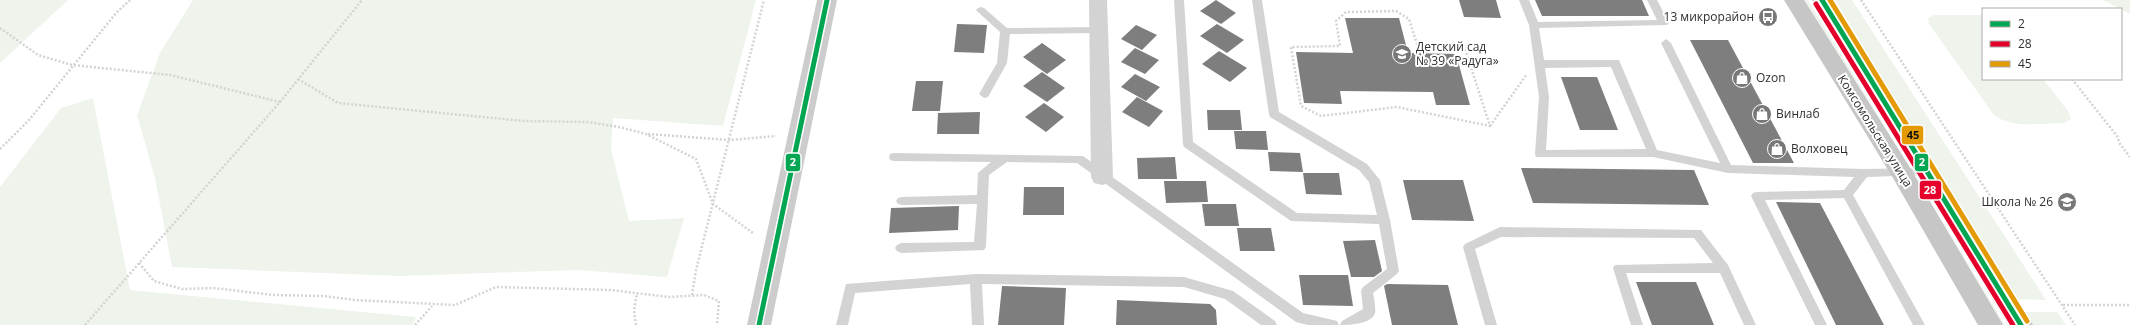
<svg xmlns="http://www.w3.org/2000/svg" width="2130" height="325" font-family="'Open Sans',sans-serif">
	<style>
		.green { fill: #eef3ec }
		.building { fill: #7e7e7e }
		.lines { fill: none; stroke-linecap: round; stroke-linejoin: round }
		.path { stroke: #d3d3d3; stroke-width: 2.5; stroke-dasharray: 2 2; stroke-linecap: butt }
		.service { fill: #d3d3d3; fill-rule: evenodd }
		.minor { fill: #d3d3d3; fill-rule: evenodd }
		.secondary { fill: #ccc; fill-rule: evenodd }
		.primary { fill: #c6c6c6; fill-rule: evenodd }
		.bus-1-casing { stroke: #fff; stroke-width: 8 }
		.bus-2-casing { stroke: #fff; stroke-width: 8 }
		.bus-3-casing { stroke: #fff; stroke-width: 8 }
		.bus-1 { stroke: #00a651; stroke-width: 5 }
		.bus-2 { stroke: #e4002b; stroke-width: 5 }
		.bus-3 { stroke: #e39a05; stroke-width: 5 }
		.labels { text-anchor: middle; stroke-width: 4; stroke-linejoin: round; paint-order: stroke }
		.poi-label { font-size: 12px; fill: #2e2e2e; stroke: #fff; text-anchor: start }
		.street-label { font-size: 12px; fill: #2e2e2e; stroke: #fff }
		.line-badge { stroke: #fff; stroke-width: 1.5 }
		.badge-label { font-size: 11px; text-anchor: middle; font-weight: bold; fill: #fff }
		.pale-badge-label { font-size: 11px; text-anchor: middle; font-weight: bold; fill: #111 }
	</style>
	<rect width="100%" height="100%" fill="#fff"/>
	<g class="green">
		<path d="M0,0H68L0,63Z"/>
		<path d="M193,0H756L723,126L613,118L611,149L629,221L684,218L667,277L579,270L399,276L172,267L155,178L137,115L160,53Z"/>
		<path d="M1802,0H1808L2005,325H1999Z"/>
		<path d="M1835,0H1852L2046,300L2013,299L1887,90L1859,39Z"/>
		<path d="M2103,0H2130V13H2128Z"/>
		<path d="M1934,15H1983V79H2043L2068,111L2071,119L2064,123C2042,123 2012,129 1994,115L1929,24L1928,18Z"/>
		<path d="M93,98L130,290L416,317L413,325H0V187L61,108Z"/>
		<path d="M2023,312H2057L2066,325H2031Z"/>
	</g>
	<g class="building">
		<path d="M1216,0L1236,13L1221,24L1200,11Z"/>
		<path d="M1459,0H1496L1501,18L1464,17Z"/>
		<path d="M1535,0H1642L1649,16H1542Z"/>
		<path d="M1345,18H1399L1408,53L1456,54L1470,105H1436L1433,92L1340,91L1342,104L1304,103L1296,52L1353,53Z"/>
		<path d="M957,24L987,25L984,53L954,52Z"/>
		<path d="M1217,24L1244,40L1227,53L1200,36Z"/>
		<path d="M1136,25L1157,35L1142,50L1121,39Z"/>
		<path d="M1690,40H1728L1794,163H1753Z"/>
		<path d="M1042,43L1066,60L1047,74L1023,57Z"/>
		<path d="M1135,48L1159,60L1145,74L1121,62Z"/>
		<path d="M1219,51L1247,68L1230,82L1202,64Z"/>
		<path d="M1042,72L1065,88L1047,102L1023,86Z"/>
		<path d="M1135,74L1160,87L1146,101L1121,87Z"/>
		<path d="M1561,77H1597L1618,130H1580Z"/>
		<path d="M916,81H943L940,111H912Z"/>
		<path d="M1137,97L1163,111L1149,127L1122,112Z"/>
		<path d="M1044,103L1064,117L1046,132L1025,117Z"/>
		<path d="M1207,110H1240L1242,130H1208Z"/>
		<path d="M980,112L979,134H937L938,113Z"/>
		<path d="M1234,131H1266L1268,150L1236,149Z"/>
		<path d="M1268,152L1300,153L1303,172L1270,171Z"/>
		<path d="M1175,157L1177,179H1138L1137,158Z"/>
		<path d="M1521,168L1694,170L1709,205L1533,203Z"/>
		<path d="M1303,173H1339L1342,195L1306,194Z"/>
		<path d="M1403,180H1463L1474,221L1412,220Z"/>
		<path d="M1164,181H1206L1208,202L1166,203Z"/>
		<path d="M1024,187H1064V215H1023Z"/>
		<path d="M1776,202L1820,203L1884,325H1836Z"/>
		<path d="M1202,204H1236L1239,226H1205Z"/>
		<path d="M959,206L958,230L889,233L891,208Z"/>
		<path d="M1237,228H1271L1275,251H1240Z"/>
		<path d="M1375,240L1382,271L1374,277H1351L1343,241Z"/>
		<path d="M1299,275H1348L1353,306L1303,305Z"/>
		<path d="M1636,282H1696L1714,325H1652Z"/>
		<path d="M1387,284L1448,285L1458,325H1392L1384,286Z"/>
		<path d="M1002,286L1066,288L1064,325H998Z"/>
		<path d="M1117,300L1210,304L1216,310L1217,325H1116Z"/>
	</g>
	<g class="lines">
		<g class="path">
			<path d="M1861,0L2075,325"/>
			<path d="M1396,11L1409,19L1417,44L1464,46L1490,126L1397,107L1321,116L1301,106L1291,47L1340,46L1336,21L1346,12Z"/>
			<path d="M0,28L38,55L72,65L170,75L280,102"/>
			<path d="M298,79L338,103L524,121L588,122L619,127L646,134L696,159L713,204L753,233"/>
			<path d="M2072,79L2117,136L2120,144L2130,157"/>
			<path d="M1490,126L1527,74"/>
			<path d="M648,134L730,140L776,136"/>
			<path d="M0,149L29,120L117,12L130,0"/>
			<path d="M139,263L154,281L182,289L214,288L273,295L323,296L354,300L455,305L496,287L611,290L668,297L704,295L719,301L717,325"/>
			<path d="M692,295L696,270L764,0"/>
			<path d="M2063,305H2130"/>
			<path d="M85,325L280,102L362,0"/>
			<path d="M415,325L432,306"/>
			<path d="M636,325L634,310L637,293"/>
		</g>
		<g class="service">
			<path d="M1174,0H1184L1193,142L1297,213L1377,215L1369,182L1359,170L1270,117L1269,114L1252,0H1262L1279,112L1367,164L1380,180L1390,220L1399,271L1397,274L1373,293C1374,299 1376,307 1375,313C1372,324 1349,325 1340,325L1342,321L1363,309L1361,291L1363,287L1387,269L1379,224L1291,221L1184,147L1183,144Z"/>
			<path d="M1519,0H1529L1538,22L1657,20L1647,0H1657L1669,23L1667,25L1539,28L1544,60H1619L1657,150L1720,163L1661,43L1666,39L1671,43L1731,165L1864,169L1931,168L1933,171L1931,174L1927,175L1867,177L1853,195L1925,325H1913L1844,198L1765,200L1827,325H1815L1751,196L1753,193L1757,192L1844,190L1854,177L1728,173L1653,157H1536L1535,154L1539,97L1529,25ZM1611,67L1646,149L1546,150L1549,97L1545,68Z"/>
			<path d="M981,7L984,8L1007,28L1099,27L1104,30L1099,33L1010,34L1007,63L988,97L984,98L979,94L997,63L1000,32L978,12L976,10L978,8Z"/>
			<path d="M894,153L1083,156L1303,313L1333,320L1337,321L1339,325H1308L1296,322L1077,163L1007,162L989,175L986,247L984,250L901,253L897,251L895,248L897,245L901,243L974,242L977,204L902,205L898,204L896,201L898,198L902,197L977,195L978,173L991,162L894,161L890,160L889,157L890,154Z"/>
			<path d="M1500,227L1701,230L1728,265L1756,325H1744L1720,273H1626L1643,325H1631L1613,268L1615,265L1713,263L1694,238L1501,237L1475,249L1497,325H1485L1463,247L1465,244Z"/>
			<path d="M976,274L1184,277L1233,291L1275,321L1277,325H1261L1225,299L1184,287L982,284L984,325H972L970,284L855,293L848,325H836L846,284Z"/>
		</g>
		<path class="minor" d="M1089,0H1107L1113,177L1110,183L1102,185L1094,183L1091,177Z"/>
		<path class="secondary" d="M817,0H837L771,325H747Z"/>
		<g class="primary">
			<path d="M1784,0H1804L1909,166L2003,325H1978L1893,178Z"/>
			<path d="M1812,0H1832L2033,325H2008Z"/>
		</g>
		<defs>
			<g id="bus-1">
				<path d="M1822,0L2021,325"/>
				<path d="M759,325L827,0"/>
			</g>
			<path id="bus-2" d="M1816,4L2013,325"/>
			<path id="bus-3" d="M1830,0L2027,321"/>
		</defs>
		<use href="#bus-1" class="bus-1-casing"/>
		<use href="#bus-2" class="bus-2-casing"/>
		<use href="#bus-3" class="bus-3-casing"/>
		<use href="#bus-1" class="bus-1"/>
		<use href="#bus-2" class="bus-2"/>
		<use href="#bus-3" class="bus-3"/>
	</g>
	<defs>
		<symbol id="bus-disc" viewBox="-11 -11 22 22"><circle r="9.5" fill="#777" stroke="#fff"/><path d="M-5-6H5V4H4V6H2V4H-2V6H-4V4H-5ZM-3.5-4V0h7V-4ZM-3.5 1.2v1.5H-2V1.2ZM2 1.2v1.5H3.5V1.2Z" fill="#fff"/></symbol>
		<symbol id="school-disc" viewBox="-11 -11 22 22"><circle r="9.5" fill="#777" stroke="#fff"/><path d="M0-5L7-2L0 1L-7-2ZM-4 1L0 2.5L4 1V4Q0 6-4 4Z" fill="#fff"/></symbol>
		<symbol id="shop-disc" viewBox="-11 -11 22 22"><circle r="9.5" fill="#777" stroke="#fff"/><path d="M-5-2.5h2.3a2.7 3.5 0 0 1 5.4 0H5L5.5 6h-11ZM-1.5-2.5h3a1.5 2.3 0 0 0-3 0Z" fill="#fff"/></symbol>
	</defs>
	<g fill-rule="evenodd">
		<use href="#bus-disc" x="1757" y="6" width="22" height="22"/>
		<use href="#school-disc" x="1391" y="43" width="22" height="22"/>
		<use href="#shop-disc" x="1731" y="67" width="22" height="22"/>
		<use href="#shop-disc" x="1751" y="103" width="22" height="22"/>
		<use href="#shop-disc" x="1766" y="138" width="22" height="22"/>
		<use href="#school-disc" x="2056" y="191" width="22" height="22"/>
	</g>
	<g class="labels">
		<g class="poi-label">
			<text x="1754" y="21" text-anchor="end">13 микрорайон</text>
			<text x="1416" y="51">Детский сад<tspan x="1416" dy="14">№ 39 «Радуга»</tspan></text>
			<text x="1756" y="82">Ozon</text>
			<text x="1776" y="118">Винлаб</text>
			<text x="1791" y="153">Волховец</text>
			<text x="2053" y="206" text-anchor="end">Школа № 26</text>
		</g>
		<g class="street-label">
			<text transform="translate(1875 131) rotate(58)" y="4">Комсомольская улица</text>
		</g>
	</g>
	<g class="line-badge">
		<rect x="1901" y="125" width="23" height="20" rx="4" fill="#e39a05"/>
		<rect x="785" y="153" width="16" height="19" rx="4" fill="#00a651"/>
		<rect x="1914" y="153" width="15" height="19" rx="4" fill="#00a651"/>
		<rect x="1919" y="180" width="23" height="20" rx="4" fill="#e4002b"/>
	</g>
	<g class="badge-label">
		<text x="793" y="166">2</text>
		<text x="1922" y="166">2</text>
		<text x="1930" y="194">28</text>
	</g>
	<g class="pale-badge-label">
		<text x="1913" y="139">45</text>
	</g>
	<rect x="1982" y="8" width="140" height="72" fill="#ffffff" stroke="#ababab"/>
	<rect x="1990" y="21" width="20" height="6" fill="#00a651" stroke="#ababab"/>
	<text x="2018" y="28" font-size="12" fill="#2e2e2e">2</text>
	<rect x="1990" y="41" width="20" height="6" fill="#e4002b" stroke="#ababab"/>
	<text x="2018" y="48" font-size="12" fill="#2e2e2e">28</text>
	<rect x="1990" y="61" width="20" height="6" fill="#e39a05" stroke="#ababab"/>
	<text x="2018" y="68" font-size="12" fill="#2e2e2e">45</text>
</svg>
